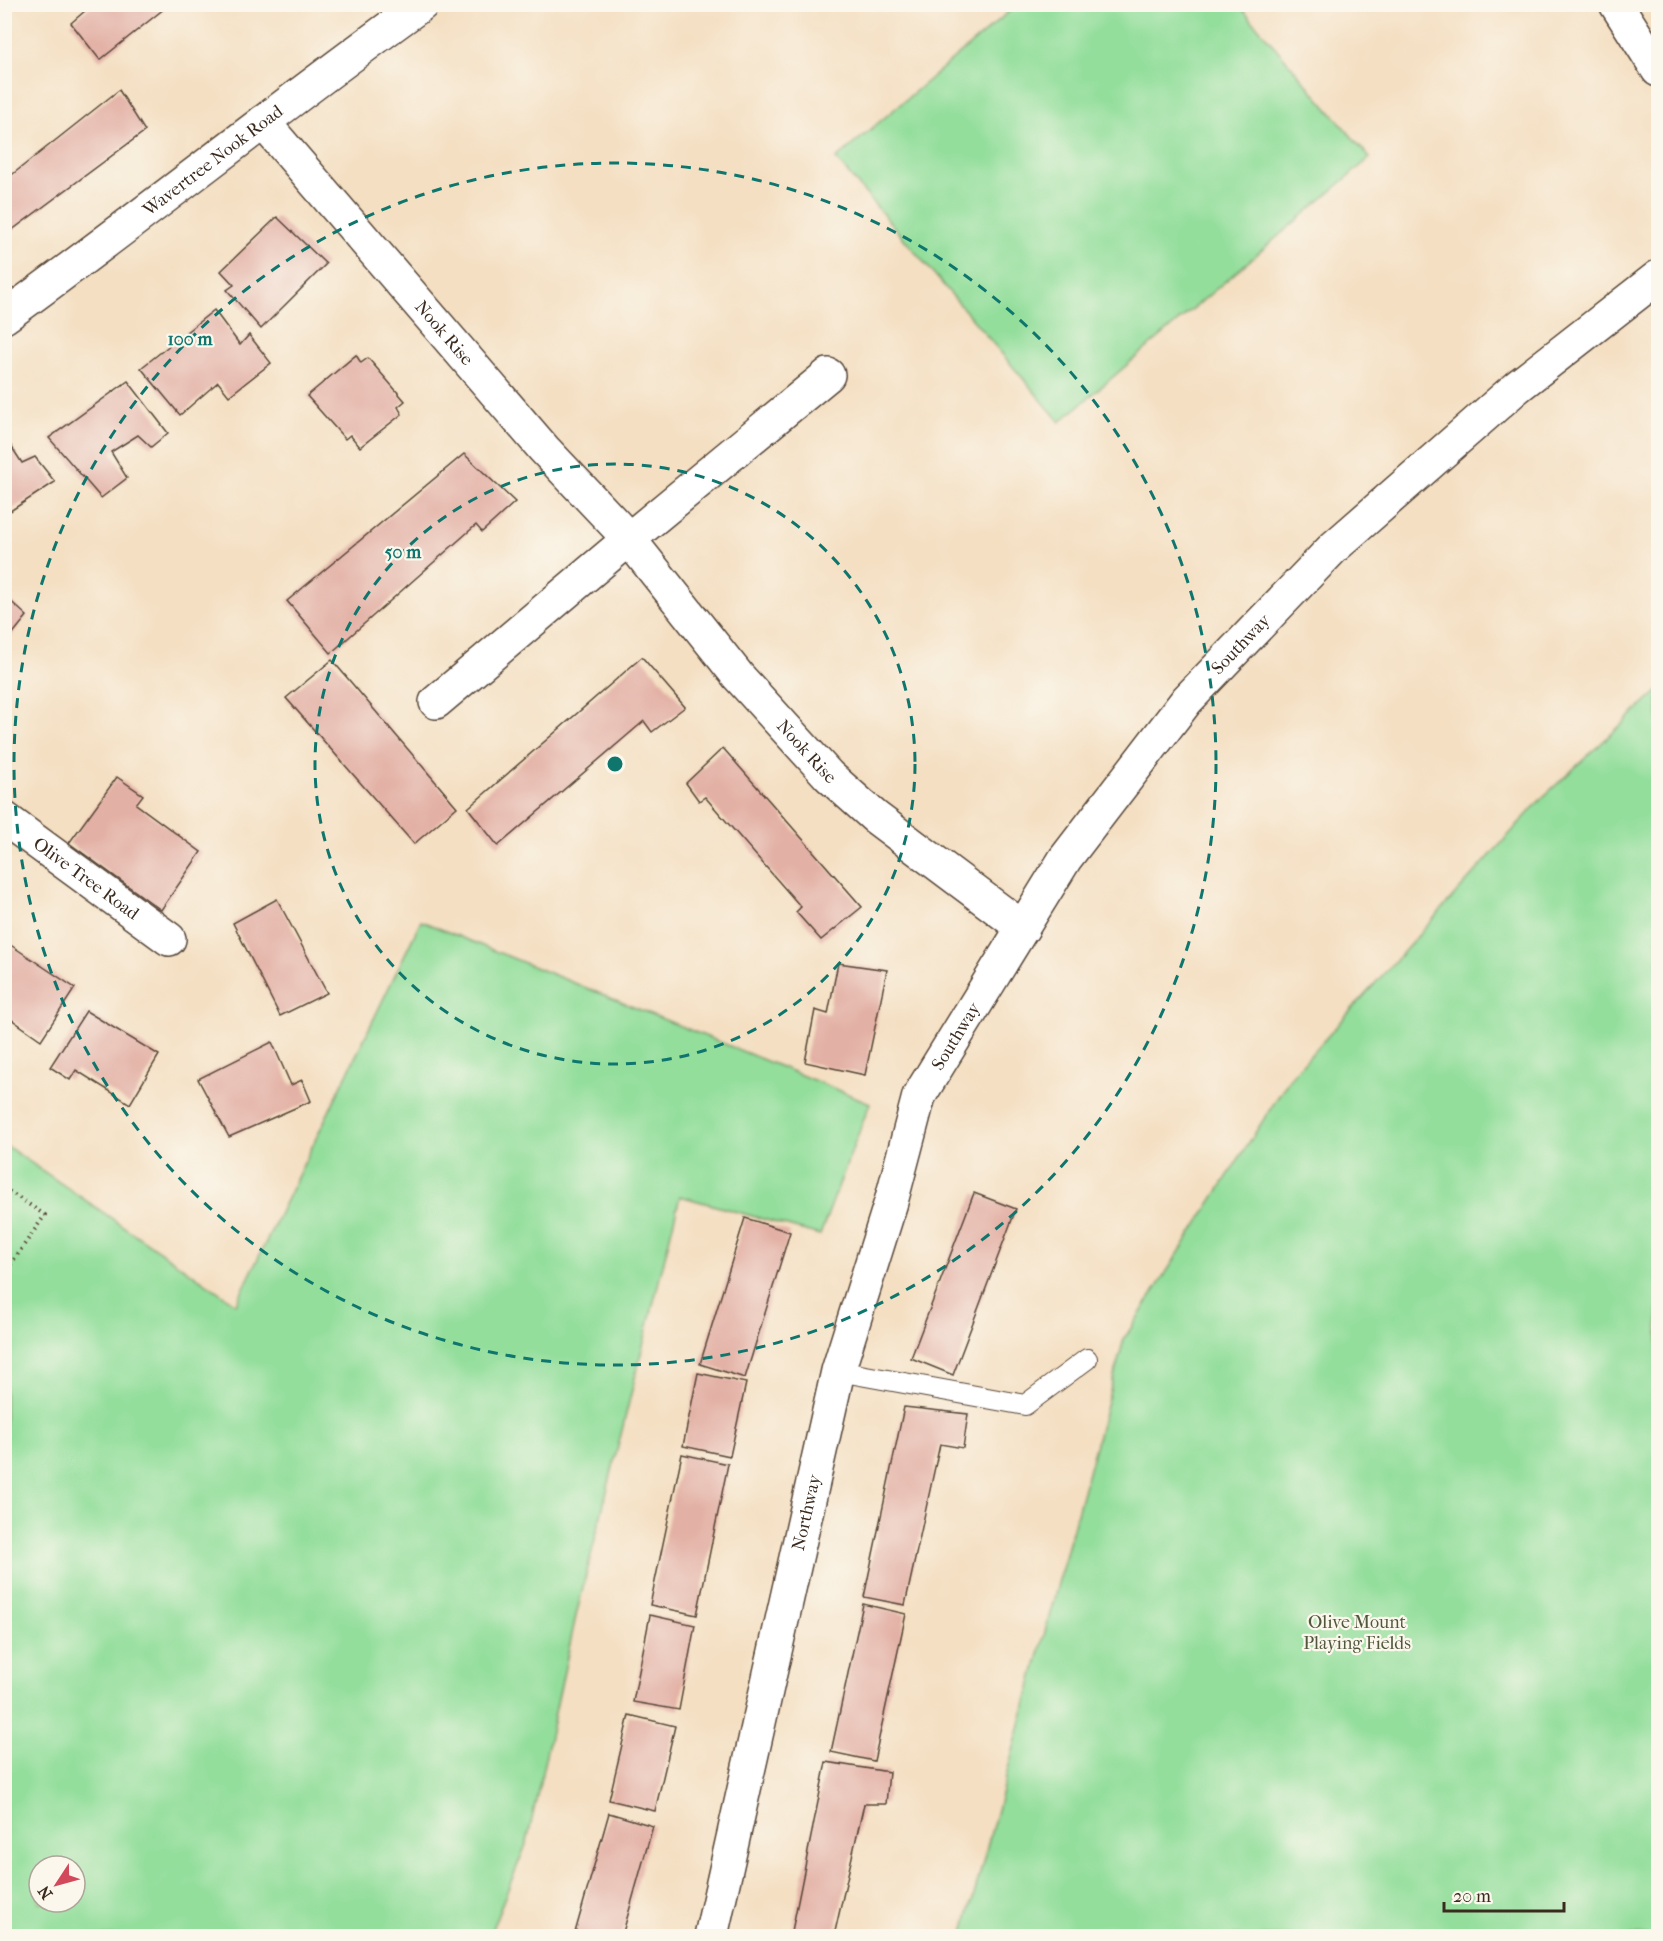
<svg xmlns="http://www.w3.org/2000/svg" width="1663" height="1941" font-family="'IM FELL French Canon',serif">
	<style>
		.green { fill: #93de9b; stroke: #67845c; stroke-width: 1.5; fill-rule: evenodd }
		.building { fill: #e3b0a5 }
		.lines { fill: none; stroke-linecap: round; stroke-linejoin: round }
		.service-casing { stroke: #574537; stroke-width: 22 }
		.minor-casing { stroke: #574537; stroke-width: 36 }
		.tertiary-casing { stroke: #574537; stroke-width: 36 }
		.path { stroke: #574537; stroke-width: 4; stroke-dasharray: 1.5 4.5; stroke-linecap: butt }
		.service { stroke: #fff; stroke-width: 20 }
		.minor { stroke: #fff; stroke-width: 33 }
		.tertiary { stroke: #fff; stroke-width: 33 }
		.ring { fill: none; stroke: #0f766e; stroke-width: 3; stroke-dasharray: 10 8 }
		.labels { text-anchor: middle; stroke-width: 4.5; stroke-linejoin: round; paint-order: stroke }
		.street-label { font-size: 18px; fill: #3b2a1e; stroke: #fbf7ec }
		.park-label { font-size: 18px; fill: #51573d; stroke: #fbf7ec }
		.centre { fill: #0f766e; stroke: #fbf7ec; stroke-width: 3 }
		.ring-label { font-size: 18px; text-anchor: middle; font-weight: bold; fill: #0f766e; stroke: #fbf7ec; stroke-width: 4.5; stroke-linejoin: round; paint-order: stroke }
	</style>
	<rect width="100%" height="100%" fill="#fbf7ec"/>
	<filter id="ink" filterUnits="userSpaceOnUse"><feTurbulence type="fractalNoise" baseFrequency=".0167" numOctaves="2"/><feDisplacementMap in="SourceGraphic" scale="12" xChannelSelector="R" yChannelSelector="G"/><feConvolveMatrix kernelMatrix="1 2 1 2 8 2 1 2 1" color-interpolation-filters="sRGB"/></filter>
	<filter id="wash" filterUnits="userSpaceOnUse"><feTurbulence type="fractalNoise" baseFrequency=".008" numOctaves="4" result="noise"/><feDisplacementMap in="SourceGraphic" scale="24" xChannelSelector="R" yChannelSelector="G"/><feGaussianBlur stdDeviation="1.35" result="paint"/><feColorMatrix in="noise" values="0 0 0 0 0 0 0 0 0 0 0 0 0 0 0 0 0 1.4 0 .05"/><feComposite in="paint" operator="in"/></filter>
	<g filter="url(#wash)">
		<rect width="100%" height="100%" fill="#f4dfc2"/>
		<g class="green">
			<path d="M1018,4L1239,5L1370,158L1060,422L836,159Z"/>
			<path d="M1658,691V1936H963L1124,1339L1290,1078L1543,797Z"/>
			<path d="M421,921L870,1103L820,1235L680,1196L576,1616L527,1842L489,1936H5V1145L236,1304ZM39,1866H75V1902H39Z"/>
		</g>
		<g id="blocks">
			<g class="building">
				<path d="M93,4H170L100,60L71,23Z"/>
				<path d="M119,90L145,131L4,236V181Z"/>
				<path d="M277,217L326,264L261,329L227,290L234,285L221,271Z"/>
				<path d="M214,310L240,345L249,335L271,363L229,396L218,382L180,415L141,368Z"/>
				<path d="M356,355L361,363L368,358L405,401L398,407L402,414L360,447L350,435L345,439L307,396Z"/>
				<path d="M128,381L168,433L151,447L138,435L111,452L127,478L101,498L49,438Z"/>
				<path d="M11,446L22,463L35,457L55,482L4,515V450Z"/>
				<path d="M464,454L515,502L482,532L476,525L331,653L287,601Z"/>
				<path d="M4,595L27,616L11,636L4,630Z"/>
				<path d="M642,657L685,707L652,732L644,721L498,846L468,808Z"/>
				<path d="M332,660L457,807L414,844L286,698Z"/>
				<path d="M723,748L862,907L821,940L796,912L801,907L705,797L699,801L686,783Z"/>
				<path d="M117,777L143,795L136,804L201,852L161,910L69,843Z"/>
				<path d="M277,899L327,993L280,1016L233,923Z"/>
				<path d="M9,944L75,988L41,1040L4,1014V948Z"/>
				<path d="M838,963L887,970L865,1075L805,1062L815,1010L828,1014Z"/>
				<path d="M86,1011L159,1055L130,1104L76,1070L70,1080L50,1067Z"/>
				<path d="M272,1042L291,1085L302,1080L311,1101L229,1137L198,1079Z"/>
				<path d="M974,1193L1016,1209L953,1375L911,1358Z"/>
				<path d="M745,1218L790,1232L745,1378L700,1364Z"/>
				<path d="M698,1373L746,1383L730,1456L683,1446Z"/>
				<path d="M904,1407L968,1414L963,1448L940,1444L905,1605L864,1597Z"/>
				<path d="M682,1454L728,1464L697,1615L650,1605Z"/>
				<path d="M863,1604L906,1614L874,1761L831,1752Z"/>
				<path d="M650,1615L695,1625L679,1710L633,1702Z"/>
				<path d="M629,1715L675,1726L655,1811L609,1800Z"/>
				<path d="M826,1762L889,1772L886,1804H864L834,1936H791Z"/>
				<path d="M609,1813L653,1826L622,1936H574Z"/>
			</g>
		</g>
	</g>
	<g filter="url(#ink)">
		<use href="#blocks" fill-opacity="0" stroke="#574537" stroke-width="1.5"/>
		<g class="lines">
			<defs>
				<path id="service" d="M838,1371L1025,1405L1087,1359"/>
				<g id="minor">
					<path id="s1" d="M263,122L544,449L629,539L738,676L829,776L875,817L1023,928"/>
					<path id="s2" d="M4,317C145,215 280,106 422,4"/>
					<path d="M436,702L629,539L828,375"/>
					<path id="s3" d="M4,818L169,939"/>
					<path id="s4" d="M711,1936L838,1371L891,1202L919,1096L1065,859L1187,700L1333,548L1517,387L1658,277"/>
				</g>
				<path id="tertiary" d="M1616,4L1658,70"/>
			</defs>
			<use href="#service" class="service-casing"/>
			<use href="#minor" class="minor-casing"/>
			<use href="#tertiary" class="tertiary-casing"/>
			<g class="path">
				<path d="M4,1188L45,1215L4,1274"/>
				<path d="M4,1928L24,1936"/>
			</g>
			<use href="#service" class="service"/>
			<use href="#minor" class="minor"/>
			<use href="#tertiary" class="tertiary"/>
		</g>
	</g>
	<g class="ring">
		<circle cx="615" cy="764" r="300"/>
		<circle cx="615" cy="764" r="601"/>
	</g>
	<g class="labels">
		<g class="street-label">
			<text dy="6" stroke="none"><textPath href="#s2" startOffset="261">Wavertree Nook Road</textPath></text>
			<text dy="6" stroke="none"><textPath href="#s1" startOffset="278">Nook Rise</textPath></text>
			<text dy="6" stroke="none"><textPath href="#s4" startOffset="1422">Southway</textPath></text>
			<text dy="6" stroke="none"><textPath href="#s1" startOffset="832">Nook Rise</textPath></text>
			<text dy="6" stroke="none"><textPath href="#s3" startOffset="102">Olive Tree Road</textPath></text>
			<text dy="6" stroke="none"><textPath href="#s4" startOffset="936">Southway</textPath></text>
			<text dy="6" stroke="none"><textPath href="#s4" startOffset="434">Northway</textPath></text>
		</g>
		<g class="park-label">
			<text x="1357" y="1628">Olive Mount<tspan x="1357" dy="21">Playing Fields</tspan></text>
		</g>
	</g>
	<circle cx="615" cy="764" r="9" class="centre"/>
	<g class="ring-label">
		<text x="190" y="345">100 m</text>
		<text x="403" y="558">50 m</text>
	</g>
	<rect width="1663" height="1941" fill="none" stroke="#fbf7ec" stroke-width="24"/>
	<g transform="translate(57 1884) rotate(234)"><circle r="28" fill="#fbf7ec" stroke="#aea59a" stroke-width="1.5"/>
	<path d="M0-4.5L10 22L0 15L-10 22Z" fill="#d1495b"/>
	<text y="-9" font-size="16" font-weight="bold" text-anchor="middle" fill="#3b2a1e">N</text>
	</g>
	<path d="M1444 1902v9h120v-9" fill="none" stroke="#3b2a1e" stroke-width="3"/>
	<text x="1453" y="1902" font-size="18" fill="#3b2a1e" stroke="#fbf7ec" stroke-width="4.5" paint-order="stroke">20 m</text>
</svg>
